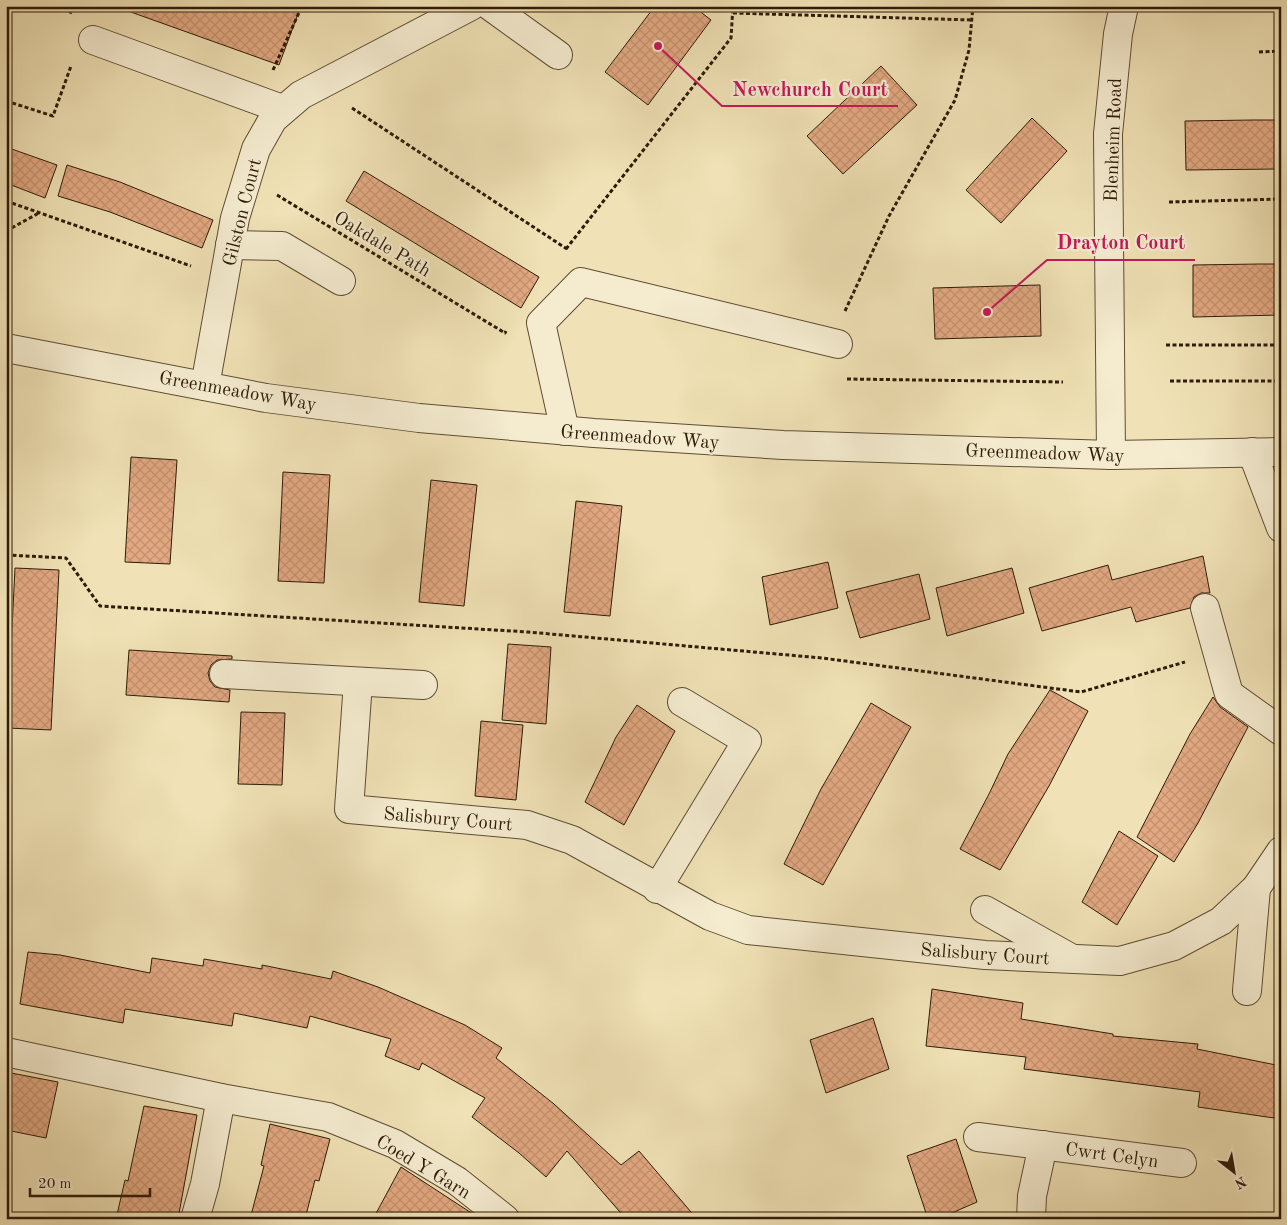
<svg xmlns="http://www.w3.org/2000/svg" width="1287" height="1225" font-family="'Old Standard TT',serif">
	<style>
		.building { fill: url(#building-cross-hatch); stroke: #2e1b07 }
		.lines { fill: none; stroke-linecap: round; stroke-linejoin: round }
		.minor-casing { stroke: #5e4d33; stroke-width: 30 }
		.path { stroke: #2e1b07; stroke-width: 3; stroke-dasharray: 4 2.5; stroke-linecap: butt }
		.minor { stroke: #f5ecd0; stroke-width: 28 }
		.labels { text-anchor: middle; stroke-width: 4.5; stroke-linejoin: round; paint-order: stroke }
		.street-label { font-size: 19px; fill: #2e1b07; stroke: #f5ecd0 }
		.leader { fill: none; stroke: #c2185b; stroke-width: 2 }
		.callout-dot { fill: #c2185b; stroke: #f5ecd0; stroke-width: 2 }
		.callout-label { font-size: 20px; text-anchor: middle; font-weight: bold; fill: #c2185b; stroke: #f5ecd0; stroke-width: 4.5; stroke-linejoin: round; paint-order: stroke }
	</style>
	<defs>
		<pattern id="building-cross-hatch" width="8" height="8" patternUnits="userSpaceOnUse" patternTransform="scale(1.25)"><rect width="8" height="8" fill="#e3a982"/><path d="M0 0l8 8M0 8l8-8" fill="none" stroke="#c3916f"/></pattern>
	</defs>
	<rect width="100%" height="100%" fill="#f0e2b6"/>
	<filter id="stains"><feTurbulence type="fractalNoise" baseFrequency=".004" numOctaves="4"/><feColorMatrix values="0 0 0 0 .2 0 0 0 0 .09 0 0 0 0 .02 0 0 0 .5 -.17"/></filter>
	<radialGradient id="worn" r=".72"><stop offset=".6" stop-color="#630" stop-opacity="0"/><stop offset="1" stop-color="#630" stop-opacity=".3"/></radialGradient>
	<g class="building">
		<path d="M129,6H301L279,65L128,11Z"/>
		<path d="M655,6H693L711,20L648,105L605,72Z"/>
		<path d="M881,66L917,105L843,174L807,136Z"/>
		<path d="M1032,118L1067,151L1001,223L966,190Z"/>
		<path d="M1252,120H1281V169L1186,170L1185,121Z"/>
		<path d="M6,147L57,165L45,198L6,183Z"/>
		<path d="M67,165L120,182L213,220L202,248L110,212L58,196Z"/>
		<path d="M364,171L539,277L521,308L346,201Z"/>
		<path d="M1259,264H1281V315L1193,317V265Z"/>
		<path d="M1040,285L1041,336L935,339L933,288Z"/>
		<path d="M131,457L177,460L170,564L125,562Z"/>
		<path d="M283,472L330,475L324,583L278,581Z"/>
		<path d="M431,480L477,485L464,606L419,602Z"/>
		<path d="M576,501L622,506L610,616L564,612Z"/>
		<path d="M1203,556L1210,593H1201L1194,597L1190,608L1136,622L1131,607L1042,631L1029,588L1108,565L1112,580Z"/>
		<path d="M828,562L838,608L770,625L762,577Z"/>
		<path d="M15,568L59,570L51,730L7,728Z"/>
		<path d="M1012,568L1024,613L947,636L936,588Z"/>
		<path d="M919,574L930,619L860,638L846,592Z"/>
		<path d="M508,644L551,647L546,724L502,720Z"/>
		<path d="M129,650L232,656V659L217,660L211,665L208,673L210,681L215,687L230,690L229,702L126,695Z"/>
		<path d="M1050,690L1088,711L1049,786L1000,870L960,849L989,794L1008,754Z"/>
		<path d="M1213,697L1220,707L1248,727L1198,823L1174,862L1137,837L1190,734Z"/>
		<path d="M871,703L911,727L823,885L784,864L821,789Z"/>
		<path d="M637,705L675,731L624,825L585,802L616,737Z"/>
		<path d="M241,712L285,713L282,785L238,784Z"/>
		<path d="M481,721L523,725L516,800L475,796Z"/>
		<path d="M1119,831L1158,856L1117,925L1082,902Z"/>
		<path d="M28,952L60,955L150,973L152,958L203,966L204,959L262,969V965L331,979L333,971L378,987L465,1025L502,1048L496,1058L554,1104L621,1165L639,1151L697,1219H626L567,1151L546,1177L519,1153L472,1117L485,1098L422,1063L419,1070L385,1056L391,1039L310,1016L307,1028L234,1013L232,1026L125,1009L123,1023L20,1004Z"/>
		<path d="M932,989L1023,1003L1021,1019L1113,1034V1036L1198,1044L1197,1049L1281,1066V1119L1198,1107L1200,1092L1024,1069L1026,1057L926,1046Z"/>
		<path d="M873,1018L889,1069L826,1093L810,1040Z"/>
		<path d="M6,1072L58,1082L46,1138L6,1130Z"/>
		<path d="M144,1106L197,1115L178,1219H116L125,1180L128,1181Z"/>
		<path d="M270,1124L330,1139L319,1181L315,1180L305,1219H250L264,1166L261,1165Z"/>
		<path d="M956,1139L977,1202L938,1219H928L907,1156Z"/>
		<path d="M401,1167L476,1216L480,1219H373Z"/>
	</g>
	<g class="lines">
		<defs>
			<g id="minor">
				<path d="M490,6L558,55"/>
				<path d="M93,40L282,109"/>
				<path d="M230,245L282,246L341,281"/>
				<path d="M6,348L266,398L419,418L594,433L783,445L1111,455L1281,452"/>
				<path d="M205,386L235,218L256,149L273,119L301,95L471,6"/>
				<path d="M565,431L541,323L581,282L838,344"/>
				<path d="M1252,452L1281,528"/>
				<path d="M1111,455L1108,134L1118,34L1124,6"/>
				<path d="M1205,608L1229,694L1281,731"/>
				<path d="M224,674L423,685"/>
				<path d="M358,682L349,809L527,825L572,840L710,916L748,930L985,955L1120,961L1174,946L1221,921L1256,888L1281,851"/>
				<path d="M657,889L747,741L682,702"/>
				<path d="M985,910L1069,957"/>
				<path d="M1247,991L1256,888"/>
				<path d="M6,1052L221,1098L328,1117L395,1144L457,1181L505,1219"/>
				<path d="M978,1137L1182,1163"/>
				<path d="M195,1219L205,1184L221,1098"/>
				<path d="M1031,1219L1032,1196L1043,1145"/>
			</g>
		</defs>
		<use href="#minor" class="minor-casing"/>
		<g class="path">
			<path d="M57,6L72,13"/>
			<path d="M733,13L972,20"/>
			<path d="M1259,52L1281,51"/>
			<path d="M273,70L302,6"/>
			<path d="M6,101L53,116L71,66"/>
			<path d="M352,108L567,249"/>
			<path d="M277,195L505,333L506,331"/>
			<path d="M6,201L191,266"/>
			<path d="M1169,202L1281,199"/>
			<path d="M6,231L39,213"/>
			<path d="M566,249L731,38L733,6"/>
			<path d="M845,311L889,216L955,100L969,50L973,6"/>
			<path d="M1166,345H1281"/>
			<path d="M847,379L1063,382"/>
			<path d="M1170,381H1281"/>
			<path d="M6,555L66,558L100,606L528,632L822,658L1081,692L1185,662"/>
		</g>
		<use href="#minor" class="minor"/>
	</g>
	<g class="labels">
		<g class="street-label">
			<text transform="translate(1112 140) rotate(-88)" y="7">Blenheim Road</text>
			<text transform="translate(241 212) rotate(-76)" y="7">Gilston Court</text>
			<text transform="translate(383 243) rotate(31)" y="7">Oakdale Path</text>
			<text transform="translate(238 390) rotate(10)" y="7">Greenmeadow Way</text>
			<text transform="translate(640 436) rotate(4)" y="7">Greenmeadow Way</text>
			<text transform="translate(1045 452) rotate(2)" y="7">Greenmeadow Way</text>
			<text transform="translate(448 818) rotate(5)" y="7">Salisbury Court</text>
			<text transform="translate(985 953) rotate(4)" y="7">Salisbury Court</text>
			<text transform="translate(1112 1154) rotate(8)" y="7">Cwrt Celyn</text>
			<text transform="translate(424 1166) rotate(31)" y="7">Coed Y Garn</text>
		</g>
	</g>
	<path class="leader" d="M658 46L722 106H898M987 312L1047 260H1195"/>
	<g class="callout-dot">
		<circle cx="658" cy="46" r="5"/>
		<circle cx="987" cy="312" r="5"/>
	</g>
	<g class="callout-label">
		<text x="810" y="96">Newchurch Court</text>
		<text x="1121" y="249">Drayton Court</text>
	</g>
	<rect width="1287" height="1225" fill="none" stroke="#f0e2b6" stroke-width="25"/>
	<rect x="8" y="8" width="1272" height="1210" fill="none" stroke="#2e1b07" stroke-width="2.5"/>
	<rect x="12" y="12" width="1262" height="1200" fill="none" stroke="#2e1b07"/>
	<g transform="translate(1234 1172) rotate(149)" stroke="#f5ecd0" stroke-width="4" paint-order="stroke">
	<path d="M0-4L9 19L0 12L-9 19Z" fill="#2e1b07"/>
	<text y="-8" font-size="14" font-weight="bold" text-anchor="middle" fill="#2e1b07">N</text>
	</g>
	<path d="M30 1188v8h120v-8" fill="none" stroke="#2e1b07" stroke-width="2.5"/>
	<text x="38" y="1188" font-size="15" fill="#2e1b07" stroke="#f5ecd0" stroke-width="4" paint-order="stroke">20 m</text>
	<rect width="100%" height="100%" filter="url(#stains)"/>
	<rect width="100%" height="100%" fill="url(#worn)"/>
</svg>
